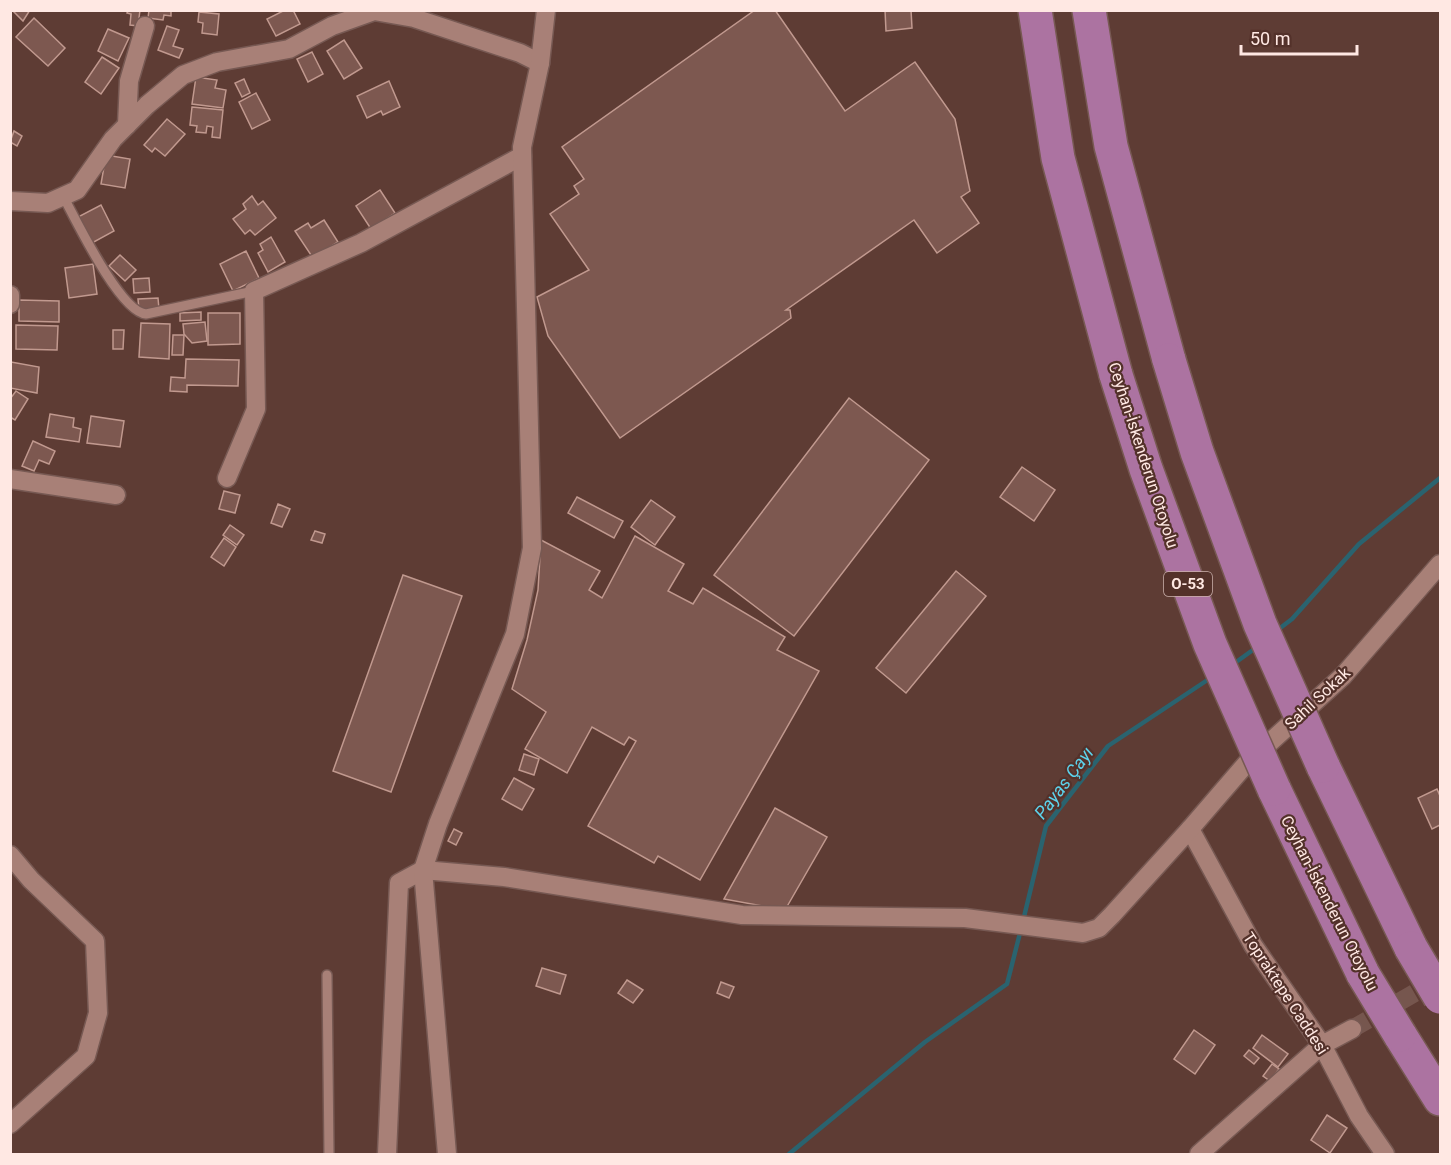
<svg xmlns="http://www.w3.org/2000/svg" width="1451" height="1165" font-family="Roboto,sans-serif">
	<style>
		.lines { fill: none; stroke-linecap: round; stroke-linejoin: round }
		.stream { stroke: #2a636f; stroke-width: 4.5 }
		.building { fill: #7d5850; stroke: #c1998f; stroke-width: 1.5 }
		.minor-tunnel { stroke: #76564e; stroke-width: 18; stroke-dasharray: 18 9; stroke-linecap: butt }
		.service-casing { stroke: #775953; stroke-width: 12 }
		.minor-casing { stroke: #775953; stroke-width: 21 }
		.motorway-casing { stroke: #775953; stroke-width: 36 }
		.service { stroke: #a88077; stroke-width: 9 }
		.minor { stroke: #a88077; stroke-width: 18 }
		.motorway { stroke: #ac73a1; stroke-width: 33 }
		.motorway-bridge-casing { stroke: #775953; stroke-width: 36; stroke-linecap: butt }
		.motorway-bridge { stroke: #ac73a1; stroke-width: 33 }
		.labels { text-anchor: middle; stroke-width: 4.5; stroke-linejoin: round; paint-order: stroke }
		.shield { fill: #53312a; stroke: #cbb1ac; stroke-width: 1.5 }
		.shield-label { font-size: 15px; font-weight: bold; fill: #ffe8e3 }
		.street-label { font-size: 16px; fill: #ffe8e3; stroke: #53312a }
		.water-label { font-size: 18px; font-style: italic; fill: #5dd3ec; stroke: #53312a }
	</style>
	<rect width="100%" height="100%" fill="#5e3c34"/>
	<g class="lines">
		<g class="stream">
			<path d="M1275,632L1292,619L1359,544L1440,478"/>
			<path d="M1232,665L1257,647"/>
			<path d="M1023,921L1046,826L1108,746L1212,677"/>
			<path d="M789,1154L925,1042L1007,984L1021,929"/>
		</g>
	</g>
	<g class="building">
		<path d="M12,10H30L23,21Z"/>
		<path d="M128,10H140L138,26L130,25L131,14L127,13Z"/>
		<path d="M149,10H171V16L164,15L163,20L148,18Z"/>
		<path d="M285,10H293L300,24L276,36L267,19Z"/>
		<path d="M755,10H775L845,111L915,62L955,119L970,191L961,197L979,223L937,253L914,220L786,310H790L791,318L620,438L548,336L537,297L589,270L550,214L579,194L574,186L584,179L562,147Z"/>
		<path d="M885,10H911L912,28L886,31Z"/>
		<path d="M199,12L219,14L217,35L202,33L203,23L198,22Z"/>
		<path d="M34,18L65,48L48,66L16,37Z"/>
		<path d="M167,26L179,30L173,46L183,49L179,58L158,50Z"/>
		<path d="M108,29L129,38L118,61L98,51Z"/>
		<path d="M344,40L362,68L344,79L327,51Z"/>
		<path d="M312,52L323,74L308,82L297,59Z"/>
		<path d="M102,57L119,68L101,94L85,82Z"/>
		<path d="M196,77L217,80L215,88L226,90L223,108L192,104Z"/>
		<path d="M244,79L250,93L242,97L235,83Z"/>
		<path d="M389,81L400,107L383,115L381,111L367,118L357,96Z"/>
		<path d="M256,93L270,120L252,129L239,102Z"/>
		<path d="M192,107L223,110L220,138L212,137L213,127L207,126L206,133L196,132L197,126L190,125Z"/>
		<path d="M167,119L185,134L165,156L155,148L152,152L144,145Z"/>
		<path d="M14,131L22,136L17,146L10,142Z"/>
		<path d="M106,155L130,159L125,188L101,184Z"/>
		<path d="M380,190L395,213L371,229L356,206Z"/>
		<path d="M252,196L258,205L263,201L276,218L255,235L250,230L245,234L233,219L246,209L243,204Z"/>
		<path d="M101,205L114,231L92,243L78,217Z"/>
		<path d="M324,220L338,242L313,258L295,231L308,223L311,228Z"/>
		<path d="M271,237L285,262L268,272L258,253L263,250L260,244Z"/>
		<path d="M246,251L259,278L233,291L220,264Z"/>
		<path d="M120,255L136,270L125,281L109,266Z"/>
		<path d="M93,264L97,294L69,298L65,268Z"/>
		<path d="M149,278L150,292L134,293L133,279Z"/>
		<path d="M158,298L159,309L139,310L138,299Z"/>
		<path d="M19,300L59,301V322L19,321Z"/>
		<path d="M201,312V320L180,321V313Z"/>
		<path d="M208,313H240V344L208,345Z"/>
		<path d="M205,322L207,341L192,343L184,334L183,324Z"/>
		<path d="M141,323L170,324L169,359L139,357Z"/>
		<path d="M16,325L58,326L57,350L16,349Z"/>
		<path d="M113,330H124L123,349H113Z"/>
		<path d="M173,335H184L183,355H172Z"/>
		<path d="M186,359L239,360L238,386L187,385V392L170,391L171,377L185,378Z"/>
		<path d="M11,362L39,367L37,393L10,388Z"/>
		<path d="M16,391L28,399L15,420L10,417V399Z"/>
		<path d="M849,398L929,460L794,636L714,575Z"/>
		<path d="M50,414L74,418L73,427L81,429L79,442L46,437Z"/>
		<path d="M91,416L124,421L120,447L87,443Z"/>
		<path d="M33,441L55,451L49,464L39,460L34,471L22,466Z"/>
		<path d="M1022,467L1055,490L1034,521L1000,497Z"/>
		<path d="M224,491L240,495L235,513L219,509Z"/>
		<path d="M577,497L623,521L614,538L568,513Z"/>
		<path d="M651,500L675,517L655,545L631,527Z"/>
		<path d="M278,504L290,509L282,527L271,523Z"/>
		<path d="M230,525L244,535L237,545L223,535Z"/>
		<path d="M315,531L325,534L322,543L311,540Z"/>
		<path d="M635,536L684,564L668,591L693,604L703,588L785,637L777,650L819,671L700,880L658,856L654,863L588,826L636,741L629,737L624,745L592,727L567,773L525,749L546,712L512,689L527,640L538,590L541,540L600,571L589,590L602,598Z"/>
		<path d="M224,538L236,547L224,566L211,557Z"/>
		<path d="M956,571L986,596L906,693L876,668Z"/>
		<path d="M403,575L462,596L391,792L333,771Z"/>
		<path d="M524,754L539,759L534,775L519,770Z"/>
		<path d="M514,778L534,789L522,810L502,799Z"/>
		<path d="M1437,789L1440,796V825L1432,829L1418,798Z"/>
		<path d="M775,808L827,837L785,910L724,899Z"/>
		<path d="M454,829L462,833L456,845L448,841Z"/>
		<path d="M542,968L566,975L560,994L536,986Z"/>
		<path d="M627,980L643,990L633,1003L618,993Z"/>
		<path d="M721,982L734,987L729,998L717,993Z"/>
		<path d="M1194,1030L1215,1045L1195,1074L1174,1059Z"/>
		<path d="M1262,1035L1288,1054L1278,1067L1253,1048Z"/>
		<path d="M1249,1050L1259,1058L1254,1064L1244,1056Z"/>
		<path d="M1272,1064L1279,1069L1270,1081L1263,1076Z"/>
		<path d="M1327,1115L1347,1128L1330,1153L1311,1140Z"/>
	</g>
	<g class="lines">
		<path class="minor-tunnel" d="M1352,1029L1439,979"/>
		<defs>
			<g id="service">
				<path d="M63,196C76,220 120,312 146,314L254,291"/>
				<path d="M327,975L329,1154"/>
			</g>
			<g id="minor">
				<path d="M127,125L129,81L145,26"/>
				<path d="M10,201L48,203L77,190L113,139L147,105L183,75L217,62L289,49L332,26L374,11L414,18L520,53L540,63"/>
				<path d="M10,295V304"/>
				<path d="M227,478L256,409L254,291L361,243L522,156"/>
				<path d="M10,479L116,495"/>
				<path d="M1190,829L1253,945L1322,1045L1359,1116L1385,1154"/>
				<path d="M10,855L31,880L95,941L98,1013L86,1056L10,1124"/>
				<path d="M387,1154L399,883L423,870L504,877L742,915L965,918L1083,933L1099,928L1112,915L1190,829L1246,764L1343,676L1440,564"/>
				<path d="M447,1154L423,870L438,824L515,634L532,548L522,147L540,63L546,10"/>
				<path d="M1199,1154L1322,1045L1352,1029"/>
			</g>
			<g id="motorway">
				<path d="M1035,10L1058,158L1116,375"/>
				<path d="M1089,10L1111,146L1169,360"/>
				<path d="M1323,766L1411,948"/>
				<path d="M1274,789L1363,974"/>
				<path d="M1400,1035L1440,1099"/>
			</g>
		</defs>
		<use href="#service" class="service-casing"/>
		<use href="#minor" class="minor-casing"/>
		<use href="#motorway" class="motorway-casing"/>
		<use href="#service" class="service"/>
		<use href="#minor" class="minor"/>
		<use href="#motorway" class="motorway"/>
		<defs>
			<g id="motorway-bridge">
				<path d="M1169,360L1197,452L1260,624L1323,766"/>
				<path d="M1116,375L1146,469L1210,644L1274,789"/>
				<path d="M1411,948L1440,997"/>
				<path d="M1363,974L1400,1035"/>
			</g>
		</defs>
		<use href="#motorway-bridge" class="motorway-bridge-casing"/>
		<use href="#motorway-bridge" class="motorway-bridge"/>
	</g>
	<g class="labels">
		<rect class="shield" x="1164" y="572" width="48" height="24" rx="4.5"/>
		<g class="shield-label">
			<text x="1188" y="589">O-53</text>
		</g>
		<g class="street-label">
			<text transform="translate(1144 455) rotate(72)" y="6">Ceyhan-İskenderun Otoyolu</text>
			<text transform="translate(1317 698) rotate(-43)" y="6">Sahil Sokak</text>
			<text transform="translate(1330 903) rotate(63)" y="6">Ceyhan-İskenderun Otoyolu</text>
			<text transform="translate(1286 993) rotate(57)" y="6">Topraktepe Caddesi</text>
		</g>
		<g class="water-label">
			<text transform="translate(1064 783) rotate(-53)" y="6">Payas Çayı</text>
		</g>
	</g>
	<rect width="1451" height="1165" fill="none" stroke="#ffe8e3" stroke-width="24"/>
	<path d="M1241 45v9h116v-9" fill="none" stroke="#ffe8e3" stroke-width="3"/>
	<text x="1250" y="45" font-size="18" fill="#ffe8e3" stroke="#53312a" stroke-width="4.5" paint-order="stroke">50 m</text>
</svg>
